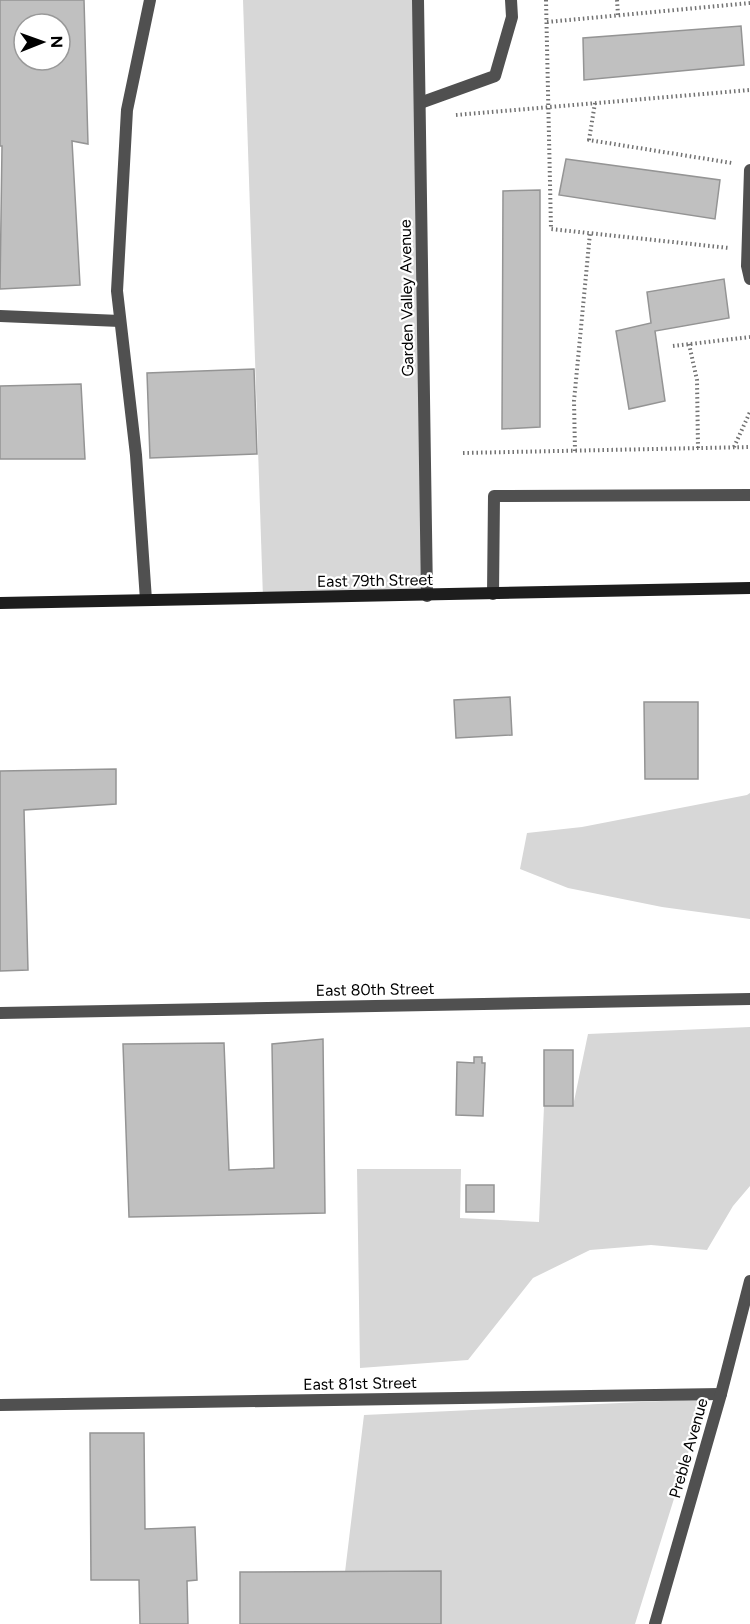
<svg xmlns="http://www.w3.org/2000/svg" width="750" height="1624" font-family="Figtree,sans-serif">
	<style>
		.green { fill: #d7d7d7 }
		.building { fill: #c0c0c0; stroke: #949494; stroke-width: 1.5; fill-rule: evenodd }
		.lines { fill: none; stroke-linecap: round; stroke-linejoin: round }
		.path { stroke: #727272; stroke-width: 4; stroke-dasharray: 1.5 3; stroke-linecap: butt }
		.lane { stroke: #505050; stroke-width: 12 }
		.street { stroke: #505050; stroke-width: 12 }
		.secondary { stroke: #1d1d1d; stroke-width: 12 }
		.labels { text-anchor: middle; stroke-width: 4.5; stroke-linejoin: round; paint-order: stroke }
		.street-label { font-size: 16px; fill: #000; stroke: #fff }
	</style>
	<rect width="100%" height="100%" fill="#fff"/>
	<g class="green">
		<path d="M243,0H418L427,596L263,598Z"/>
		<path d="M750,793V919L662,907L568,888L520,869L527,833L582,827L747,795Z"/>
		<path d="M750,1027V1186L733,1206L707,1250L651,1245L590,1250L533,1278L468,1360L360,1368L357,1169H461L460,1218L539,1222L544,1106H573L588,1034Z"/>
		<path d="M705,1399L635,1624H441V1571L345,1572L364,1415Z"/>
	</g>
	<g class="building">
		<path d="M0,0H84L88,144L72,141L80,285L0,289L2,146H0ZM24,24H60V60H24Z"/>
		<path d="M741,26L744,65L584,80L583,38Z"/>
		<path d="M566,159L720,180L715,219L559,195Z"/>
		<path d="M540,190V427L502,429L503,191Z"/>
		<path d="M724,279L729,318L655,331L665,401L629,409L616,331L651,323L647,292Z"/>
		<path d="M254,369L257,454L150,458L147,373Z"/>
		<path d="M81,384L85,459H0V386Z"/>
		<path d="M510,697L512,735L456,738L454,700Z"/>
		<path d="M644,702H698V779H645Z"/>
		<path d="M116,769V804L24,810L28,970L0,971V771Z"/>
		<path d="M323,1039L325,1213L129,1217L123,1044L224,1043L229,1170L274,1168L272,1044Z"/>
		<rect x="544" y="1050" width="29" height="56"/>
		<path d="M474,1057H482V1063H485L483,1116L456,1115L457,1062L474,1063Z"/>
		<rect x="466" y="1185" width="28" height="27"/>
		<path d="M90,1433H144L145,1529L195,1527L197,1580L187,1581L188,1624H140L139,1580H91Z"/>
		<path d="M441,1571V1624H240V1572Z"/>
	</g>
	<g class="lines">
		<g class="path">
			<path d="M546,0L551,229L729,248"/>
			<path d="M617,0L618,15"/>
			<path d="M547,22L750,3"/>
			<path d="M595,103L589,140L732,163"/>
			<path d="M456,115L750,90"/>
			<path d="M689,344L697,380L698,448"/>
			<path d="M673,346L750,337"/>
			<path d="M734,447L750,412"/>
			<path d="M575,451L574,401L590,233"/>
			<path d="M463,453L750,447"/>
		</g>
		<g class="lane">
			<path d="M420,103L495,76L512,17L511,0"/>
			<path d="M750,170L747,266L750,279"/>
			<path d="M0,316L120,321"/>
			<path d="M493,594L494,496L750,495"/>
			<path d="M146,600L136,455L117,291L127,110L150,0"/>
			<path d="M0,1405L721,1394"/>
		</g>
		<g class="street">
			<path d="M418,0L427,596"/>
			<path d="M0,1013L750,999"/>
			<path d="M655,1624L721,1394L750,1281"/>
		</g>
		<path class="secondary" d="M0,603L750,588"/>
	</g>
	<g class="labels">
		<g class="street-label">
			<text transform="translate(406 298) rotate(-91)" y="6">Garden Valley Avenue</text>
			<text transform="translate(375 580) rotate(-1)" y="6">East 79th Street</text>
			<text transform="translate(375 989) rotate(-1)" y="6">East 80th Street</text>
			<text transform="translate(360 1383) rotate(-1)" y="6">East 81st Street</text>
			<text transform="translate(688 1448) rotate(-74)" y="6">Preble Avenue</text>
		</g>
	</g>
	<g transform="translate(42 42) rotate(89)"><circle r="28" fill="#ffffff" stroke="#999999" stroke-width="1.5"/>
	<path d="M0-4.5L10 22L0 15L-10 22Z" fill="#000000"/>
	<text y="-9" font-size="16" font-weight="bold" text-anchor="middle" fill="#000000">N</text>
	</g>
</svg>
